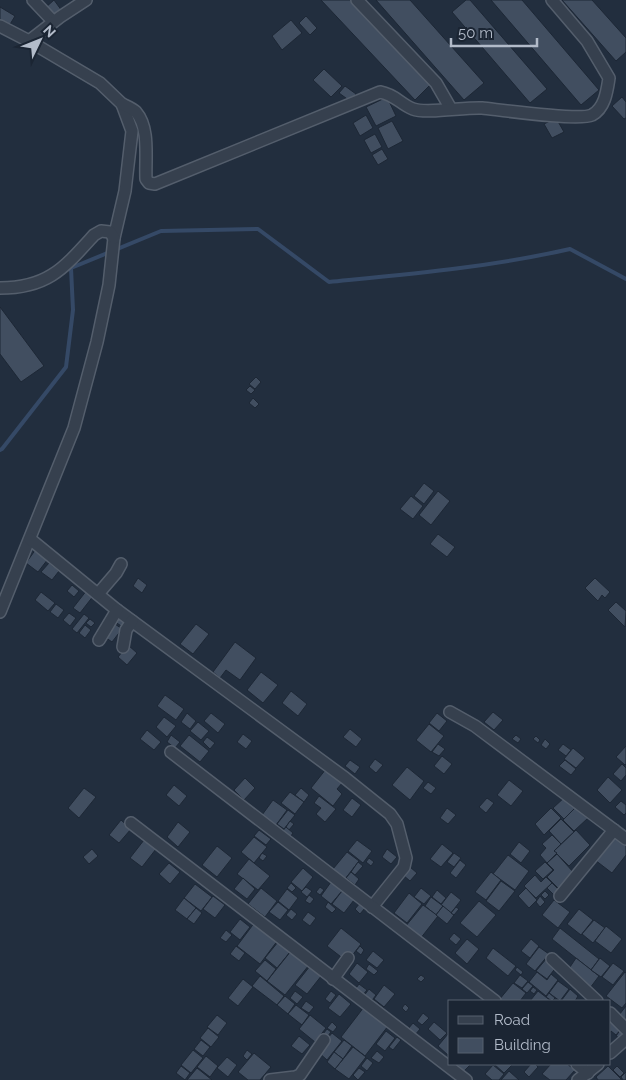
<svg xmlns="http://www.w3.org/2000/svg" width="626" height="1080" font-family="Raleway,sans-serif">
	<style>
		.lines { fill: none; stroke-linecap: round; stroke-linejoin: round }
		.stream { stroke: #354966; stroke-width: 4 }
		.building { fill: #414e60; stroke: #1d2735 }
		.minor-casing { stroke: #545e6c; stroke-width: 14 }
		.minor { stroke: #36404e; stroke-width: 11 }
	</style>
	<rect width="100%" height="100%" fill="#222e3e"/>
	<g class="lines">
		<path class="stream" d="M0,450L2,449L66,367L73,310L71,268L161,231L258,229L329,282C410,274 491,267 570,249L626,279"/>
	</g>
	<g class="building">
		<path d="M54,0L62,11L53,18L45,8Z"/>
		<path d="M321,0H351L431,84L415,100Z"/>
		<path d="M376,0H410L484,83L464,100Z"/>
		<path d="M466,0H470L547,89L530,103L452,12Z"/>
		<path d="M491,0H522L599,90L581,105Z"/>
		<path d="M562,0H592L626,38V52L616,61Z"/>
		<path d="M0,7L15,16L9,26L0,20Z"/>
		<path d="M306,16L317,28L310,35L299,23Z"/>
		<path d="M291,20L302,33L282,50L272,36Z"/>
		<path d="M324,69L342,86L331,97L313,80Z"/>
		<path d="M345,86L356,94L350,101L339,93Z"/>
		<path d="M387,97L396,116L376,126L366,107Z"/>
		<path d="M622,97L626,102V118L624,119L612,106Z"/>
		<path d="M366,115L373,128L360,136L353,123Z"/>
		<path d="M556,118L564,132L552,138L544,124Z"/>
		<path d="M392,121L403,141L388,149L378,128Z"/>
		<path d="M375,134L382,147L371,153L364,140Z"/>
		<path d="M382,149L388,159L378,165L372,155Z"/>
		<path d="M0,307L44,366L21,382L0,354Z"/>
		<path d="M256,377L261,382L255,389L249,384Z"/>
		<path d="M250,386L255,390L251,394L246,390Z"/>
		<path d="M253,398L259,404L255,408L249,403Z"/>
		<path d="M424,483L434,491L424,504L414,496Z"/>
		<path d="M438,491L450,501L431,525L419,515Z"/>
		<path d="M411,496L423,506L413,519L400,509Z"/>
		<path d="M438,534L455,547L447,557L430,544Z"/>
		<path d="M36,549L48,559L38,572L26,563Z"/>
		<path d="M49,563L59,571L52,580L41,572Z"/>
		<path d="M138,578L147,585L142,593L133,586Z"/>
		<path d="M595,578L610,592L605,598L602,595L598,601L585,588Z"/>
		<path d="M72,585L79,591L74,597L67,591Z"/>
		<path d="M87,590L94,595L80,613L73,608Z"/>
		<path d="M41,592L55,603L48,611L35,600Z"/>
		<path d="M616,602L626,611L625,627L608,610Z"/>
		<path d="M56,604L64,610L58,618L50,612Z"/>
		<path d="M69,613L76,618L70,626L63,620Z"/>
		<path d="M84,614L89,618L77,633L72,629Z"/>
		<path d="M119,614L129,622L124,628L114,621Z"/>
		<path d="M90,619L95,623L91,627L86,623Z"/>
		<path d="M115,624L122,629L112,642L105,637Z"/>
		<path d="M196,624L209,634L193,654L180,644Z"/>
		<path d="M85,625L91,630L85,638L79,633Z"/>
		<path d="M235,642L256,658L240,680L226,670L220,678L213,672Z"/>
		<path d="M128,645L137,653L127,665L118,657Z"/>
		<path d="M261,672L278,685L263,703L247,690Z"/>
		<path d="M291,691L307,704L298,716L282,703Z"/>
		<path d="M165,695L184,709L176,720L157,706Z"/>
		<path d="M493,712L503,720L494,730L484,722Z"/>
		<path d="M187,713L196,721L190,729L181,722Z"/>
		<path d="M211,713L225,724L218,733L204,721Z"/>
		<path d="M437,713L447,721L439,731L429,723Z"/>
		<path d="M164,717L176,726L167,737L156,727Z"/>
		<path d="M198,722L209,731L201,740L190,731Z"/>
		<path d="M429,724L444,736L431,752L416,740Z"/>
		<path d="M350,729L362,739L356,747L343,737Z"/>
		<path d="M147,730L161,742L154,750L140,739Z"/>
		<path d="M243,734L252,741L246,749L237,742Z"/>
		<path d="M171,735L180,742L175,748L167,742Z"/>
		<path d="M189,735L209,751L200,762L180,746Z"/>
		<path d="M516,735L521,739L518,743L512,739Z"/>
		<path d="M536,736L540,740L538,743L533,739Z"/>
		<path d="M207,737L215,743L210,749L203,742Z"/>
		<path d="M545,739L550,744L546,749L541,745Z"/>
		<path d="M438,744L445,749L439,756L432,752Z"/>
		<path d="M563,744L571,750L566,756L558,750Z"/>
		<path d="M626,746V764L625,765L616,757Z"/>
		<path d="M573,748L585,758L576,768L564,759Z"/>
		<path d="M442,756L452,764L444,774L434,766Z"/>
		<path d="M375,759L383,765L376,773L369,767Z"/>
		<path d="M350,760L360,767L355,774L345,766Z"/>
		<path d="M565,760L576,769L571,775L559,766Z"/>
		<path d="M622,764L626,768V775L621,781L613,774Z"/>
		<path d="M407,767L424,781L410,800L392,785Z"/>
		<path d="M326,769L343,782L337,789L342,794L333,806L311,788Z"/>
		<path d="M608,777L622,790L610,803L597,790Z"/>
		<path d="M245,778L255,788L244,800L234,790Z"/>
		<path d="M509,780L523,791L511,806L497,795Z"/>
		<path d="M428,782L436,788L431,794L423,788Z"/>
		<path d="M174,785L187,796L179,806L166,795Z"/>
		<path d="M84,788L96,797L79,818L68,808Z"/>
		<path d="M301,788L309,795L304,802L295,795Z"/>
		<path d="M290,792L304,802L295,814L281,803Z"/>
		<path d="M319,796L336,809L325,822L316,814L321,808L314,803Z"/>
		<path d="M566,796L576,807L564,819L553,808Z"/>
		<path d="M352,798L361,805L352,817L343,810Z"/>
		<path d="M487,798L494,803L486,813L479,807Z"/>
		<path d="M273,800L287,810L276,825L262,815Z"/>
		<path d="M621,801L626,805V813L624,815L615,807Z"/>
		<path d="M577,806L588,818L574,831L563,820Z"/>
		<path d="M447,808L456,815L448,824L440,818Z"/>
		<path d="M551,808L561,818L544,835L535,824Z"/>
		<path d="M288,810L295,815L284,829L277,824Z"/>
		<path d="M561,819L574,832L561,844L549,831Z"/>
		<path d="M121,820L131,829L119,843L109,835Z"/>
		<path d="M290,821L294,824L289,830L286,827Z"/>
		<path d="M178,822L190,832L178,847L167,837Z"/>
		<path d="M286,827L293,833L288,840L280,834Z"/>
		<path d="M259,830L271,839L266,845L254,836Z"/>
		<path d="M576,830L590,845L569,866L554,851Z"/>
		<path d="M552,835L561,844L554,851L557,853L547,863L540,855L546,848L542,844Z"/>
		<path d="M614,836L626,845V855L612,873L595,860Z"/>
		<path d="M254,837L267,847L254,863L241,852Z"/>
		<path d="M144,840L156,849L142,867L130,858Z"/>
		<path d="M357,840L372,851L363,863L348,851Z"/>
		<path d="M519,842L530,851L521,863L510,854Z"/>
		<path d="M442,844L453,853L441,867L430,859Z"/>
		<path d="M217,846L232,858L217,877L202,865Z"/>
		<path d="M92,849L98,856L89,864L83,857Z"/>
		<path d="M387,849L397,857L391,864L382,857Z"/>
		<path d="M347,852L359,861L345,879L333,869Z"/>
		<path d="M262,853L267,856L263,861L259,858Z"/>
		<path d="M454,853L461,858L454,867L447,862Z"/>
		<path d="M557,854L574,873L558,888L547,877L554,870L547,863Z"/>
		<path d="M508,855L529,871L515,890L493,874Z"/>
		<path d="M369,858L374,862L371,866L366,862Z"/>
		<path d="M249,859L270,876L258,890L237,874Z"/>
		<path d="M460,860L466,865L456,878L450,873Z"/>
		<path d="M358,862L363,866L355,875L351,872Z"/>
		<path d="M545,862L553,870L543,879L535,871Z"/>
		<path d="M169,863L180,872L170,884L159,874Z"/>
		<path d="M410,867L417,873L410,881L403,875Z"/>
		<path d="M303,868L313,877L302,891L291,882Z"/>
		<path d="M351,872L359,879L355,885L346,878Z"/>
		<path d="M491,872L501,880L486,900L475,892Z"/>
		<path d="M535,875L541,882L546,877L552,883L536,898L524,886Z"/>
		<path d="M243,878L255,889L247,899L234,889Z"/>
		<path d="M501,881L515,891L499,911L486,901Z"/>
		<path d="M331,882L342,891L331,904L321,896Z"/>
		<path d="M291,883L296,888L292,892L287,888Z"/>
		<path d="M552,883L559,890L554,895L547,888Z"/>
		<path d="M195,884L212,897L201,911L184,898Z"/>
		<path d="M306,887L312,891L307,897L301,892Z"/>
		<path d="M320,887L324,890L320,895L316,892Z"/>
		<path d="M261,888L277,901L265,917L248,904Z"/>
		<path d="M421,888L431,896L424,904L414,897Z"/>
		<path d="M526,888L537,900L529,908L518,896Z"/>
		<path d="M287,889L298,898L289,910L278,901Z"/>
		<path d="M437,890L446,898L441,904L432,897Z"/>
		<path d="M342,891L354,900L344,913L332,904Z"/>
		<path d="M545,891L549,895L545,899L541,895Z"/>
		<path d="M451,892L461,900L451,913L441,905Z"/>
		<path d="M409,893L422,904L407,923L394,913Z"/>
		<path d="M309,895L314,899L310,904L305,901Z"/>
		<path d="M213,896L225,905L215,918L203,909Z"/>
		<path d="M540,896L545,902L540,907L536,902Z"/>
		<path d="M431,897L443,906L436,915L425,906Z"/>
		<path d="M184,898L196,908L187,919L175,910Z"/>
		<path d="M554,900L570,912L558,928L542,915Z"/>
		<path d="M479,901L496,915L477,937L460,923Z"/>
		<path d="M278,902L288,910L280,920L269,912Z"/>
		<path d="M328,902L336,909L332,913L325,907Z"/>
		<path d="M360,903L365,908L360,914L355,909Z"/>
		<path d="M423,905L438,916L420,939L405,927Z"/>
		<path d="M443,906L454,915L447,924L436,915Z"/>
		<path d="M456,907L459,909L454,915L451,913Z"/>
		<path d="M196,908L202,913L194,924L187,919Z"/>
		<path d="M291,909L297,914L292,920L286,915Z"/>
		<path d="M579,909L593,920L581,935L567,924Z"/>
		<path d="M308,912L316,918L310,926L302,920Z"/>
		<path d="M240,919L250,927L240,940L230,932Z"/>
		<path d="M594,920L605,928L593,943L582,934Z"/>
		<path d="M255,922L278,940L260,964L237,946Z"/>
		<path d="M606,926L622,939L611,953L595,941Z"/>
		<path d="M341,928L361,944L351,957L345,960L327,946Z"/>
		<path d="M560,928L599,959L591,970L552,939Z"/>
		<path d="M226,930L232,935L226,942L220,938Z"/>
		<path d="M454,933L461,939L456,945L449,939Z"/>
		<path d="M467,939L479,949L467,964L455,953Z"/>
		<path d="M531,939L539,946L530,958L521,951Z"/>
		<path d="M278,942L290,952L277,968L265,958Z"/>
		<path d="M236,946L245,953L239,961L230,954Z"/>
		<path d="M360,946L364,950L361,955L356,951Z"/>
		<path d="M539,947L549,954L535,971L526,964Z"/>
		<path d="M493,948L516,966L508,976L486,958Z"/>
		<path d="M291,951L309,965L285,995L267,981Z"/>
		<path d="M373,951L384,960L377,968L366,960Z"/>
		<path d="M547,958L557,966L547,979L536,971Z"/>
		<path d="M576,958L599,976L590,988L568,970Z"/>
		<path d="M600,958L610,966L601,977L591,970Z"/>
		<path d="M265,960L276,969L267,981L255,971Z"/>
		<path d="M357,963L368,972L359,983L349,974Z"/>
		<path d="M613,963L624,971L613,985L602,977Z"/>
		<path d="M369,964L378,971L374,975L366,969Z"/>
		<path d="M310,966L322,975L307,994L295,985Z"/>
		<path d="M517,967L523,972L521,975L515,970Z"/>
		<path d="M537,972L547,980L551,974L558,980L546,996L529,982Z"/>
		<path d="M625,972L626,973V1003L622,1008L606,996Z"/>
		<path d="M421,975L425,978L421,982L417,979Z"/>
		<path d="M520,975L528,981L522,988L514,983Z"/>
		<path d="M260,976L284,996L277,1005L252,986Z"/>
		<path d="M243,979L253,987L238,1006L228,998Z"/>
		<path d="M558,981L569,989L560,1001L549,993Z"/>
		<path d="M528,982L533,986L527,993L522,989Z"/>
		<path d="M513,983L526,993L520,1001H500L499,1000Z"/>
		<path d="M359,984L367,990L361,997L354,991Z"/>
		<path d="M384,985L395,994L384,1007L374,999Z"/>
		<path d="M533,987L537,990L534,994L530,991Z"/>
		<path d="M369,989L376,995L370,1003L363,997Z"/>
		<path d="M570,989L578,996L575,1001H561Z"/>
		<path d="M295,991L303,997L297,1004L290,998Z"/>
		<path d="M331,991L336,995L330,1003L325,999Z"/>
		<path d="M538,991L551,1001H530Z"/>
		<path d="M549,993L555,998L552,1001L546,997Z"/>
		<path d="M339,994L351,1004L340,1017L328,1008Z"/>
		<path d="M285,996L295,1004L288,1014L277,1005Z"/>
		<path d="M374,1000L384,1008L379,1013L369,1005Z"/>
		<path d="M306,1001L314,1007L309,1013L301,1008Z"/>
		<path d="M405,1004L409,1008L406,1012L402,1008Z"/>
		<path d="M296,1005L309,1015L302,1025L288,1014Z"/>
		<path d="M626,1006V1026L616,1019Z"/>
		<path d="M364,1007L388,1026L365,1056L341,1037Z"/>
		<path d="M423,1013L429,1018L422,1025L417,1021Z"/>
		<path d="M217,1015L227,1023L218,1035L207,1027Z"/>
		<path d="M310,1015L326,1028L315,1042L299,1029Z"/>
		<path d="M610,1019L622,1028L616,1035L611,1031L610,1033Z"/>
		<path d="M332,1022L337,1027L333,1032L327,1028Z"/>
		<path d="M434,1022L447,1033L440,1040L428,1029Z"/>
		<path d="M413,1023L420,1029L415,1035L408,1029Z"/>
		<path d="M208,1028L219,1037L211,1047L200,1038Z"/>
		<path d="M327,1029L331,1032L327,1037L323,1034Z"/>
		<path d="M621,1029L626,1032L621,1039L616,1036Z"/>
		<path d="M386,1031L395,1038L385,1051L376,1044Z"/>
		<path d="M332,1033L342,1041L327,1060L317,1051Z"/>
		<path d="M448,1034L450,1035L449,1056L438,1046Z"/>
		<path d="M299,1036L310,1045L302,1054L291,1046Z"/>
		<path d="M397,1037L401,1040L393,1050L389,1047Z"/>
		<path d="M201,1040L210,1047L203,1056L194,1049Z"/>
		<path d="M344,1040L352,1046L343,1059L334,1052Z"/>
		<path d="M353,1047L366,1057L349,1079L335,1069Z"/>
		<path d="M193,1050L203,1058L191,1073L181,1065Z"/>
		<path d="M247,1050L252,1054L247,1060L243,1056Z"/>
		<path d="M377,1051L384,1057L379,1063L371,1058Z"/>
		<path d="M334,1052L343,1059L335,1069L327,1062Z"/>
		<path d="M254,1053L271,1067L260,1080H248L238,1072Z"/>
		<path d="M206,1056L218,1066L210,1077L197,1067Z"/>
		<path d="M227,1057L237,1065L228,1077L217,1068Z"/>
		<path d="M367,1058L373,1063L367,1071L361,1066Z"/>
		<path d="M456,1064H471L464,1071Z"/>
		<path d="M494,1064H511L512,1065L504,1073Z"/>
		<path d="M531,1064H535L538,1067L529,1077L524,1072Z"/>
		<path d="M551,1064H567L575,1070L566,1080H550L542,1074Z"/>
		<path d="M493,1065L504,1074L499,1080H492L485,1074Z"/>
		<path d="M181,1066L190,1073L185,1080L176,1073Z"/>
		<path d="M608,1066L621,1079V1080H598L596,1077Z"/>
		<path d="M617,1066L624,1073L620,1077L613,1070Z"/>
		<path d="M197,1068L212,1080H187Z"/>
		<path d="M359,1068L365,1072L358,1080L353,1075Z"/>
		<path d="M509,1071L519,1080H501Z"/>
		<path d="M626,1072V1080H623L621,1077Z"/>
	</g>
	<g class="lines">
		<defs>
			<g id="minor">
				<path d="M33,0L50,18"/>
				<path d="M357,0L436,83L451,109"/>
				<path d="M0,26L29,41L100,83L122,104L132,131L125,191L114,238L109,285L97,342L74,428L0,612"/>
				<path d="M29,41L60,17L86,0"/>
				<path d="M122,104C126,106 132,108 136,112C150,128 145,158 146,179L149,183L155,184L380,92C396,95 400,104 413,109C426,114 465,107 482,108C501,110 579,121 592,115C605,108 607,91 609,78L587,41L552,0"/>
				<path d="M0,288C48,288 64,268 94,235L101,231L110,232L114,238"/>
				<path d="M30,539L117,610L345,778L390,814L397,824L406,858L404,867L372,907"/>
				<path d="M98,594L116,573L121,564"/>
				<path d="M99,640L117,610"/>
				<path d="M123,647L126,630L132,621"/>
				<path d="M450,712L475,726L626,839"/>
				<path d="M171,752L495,1001"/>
				<path d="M131,823L466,1080"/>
				<path d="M560,896L614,830"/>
				<path d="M552,959L597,1001"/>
				<path d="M333,979L348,958"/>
				<path d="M610,1013L626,1029"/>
				<path d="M610,1053L626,1039"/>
				<path d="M577,1064L588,1073"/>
				<path d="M270,1080L295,1077L300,1075L324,1040"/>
				<path d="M578,1080L598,1064"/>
			</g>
		</defs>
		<use href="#minor" class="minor-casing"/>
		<use href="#minor" class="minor"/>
	</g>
	<rect x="448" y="1000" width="162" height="65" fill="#1b2533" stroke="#57616f"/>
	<rect x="458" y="1016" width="25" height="8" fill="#36404e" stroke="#57616f"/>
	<text x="494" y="1025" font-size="15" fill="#b2bbc9">Road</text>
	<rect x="458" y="1038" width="25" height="15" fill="#414e60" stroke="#57616f"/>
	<text x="494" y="1050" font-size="15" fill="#b2bbc9">Building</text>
	<g transform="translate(40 40) rotate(47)" stroke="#1b2533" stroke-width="4" paint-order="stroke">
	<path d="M0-4L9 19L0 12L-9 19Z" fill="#b2bbc9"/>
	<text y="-8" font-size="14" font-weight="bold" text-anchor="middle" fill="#b2bbc9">N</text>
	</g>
	<path d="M451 38v8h86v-8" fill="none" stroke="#b2bbc9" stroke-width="2.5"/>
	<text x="458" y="38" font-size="15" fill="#b2bbc9" stroke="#1b2533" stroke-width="4" paint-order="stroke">50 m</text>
</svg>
